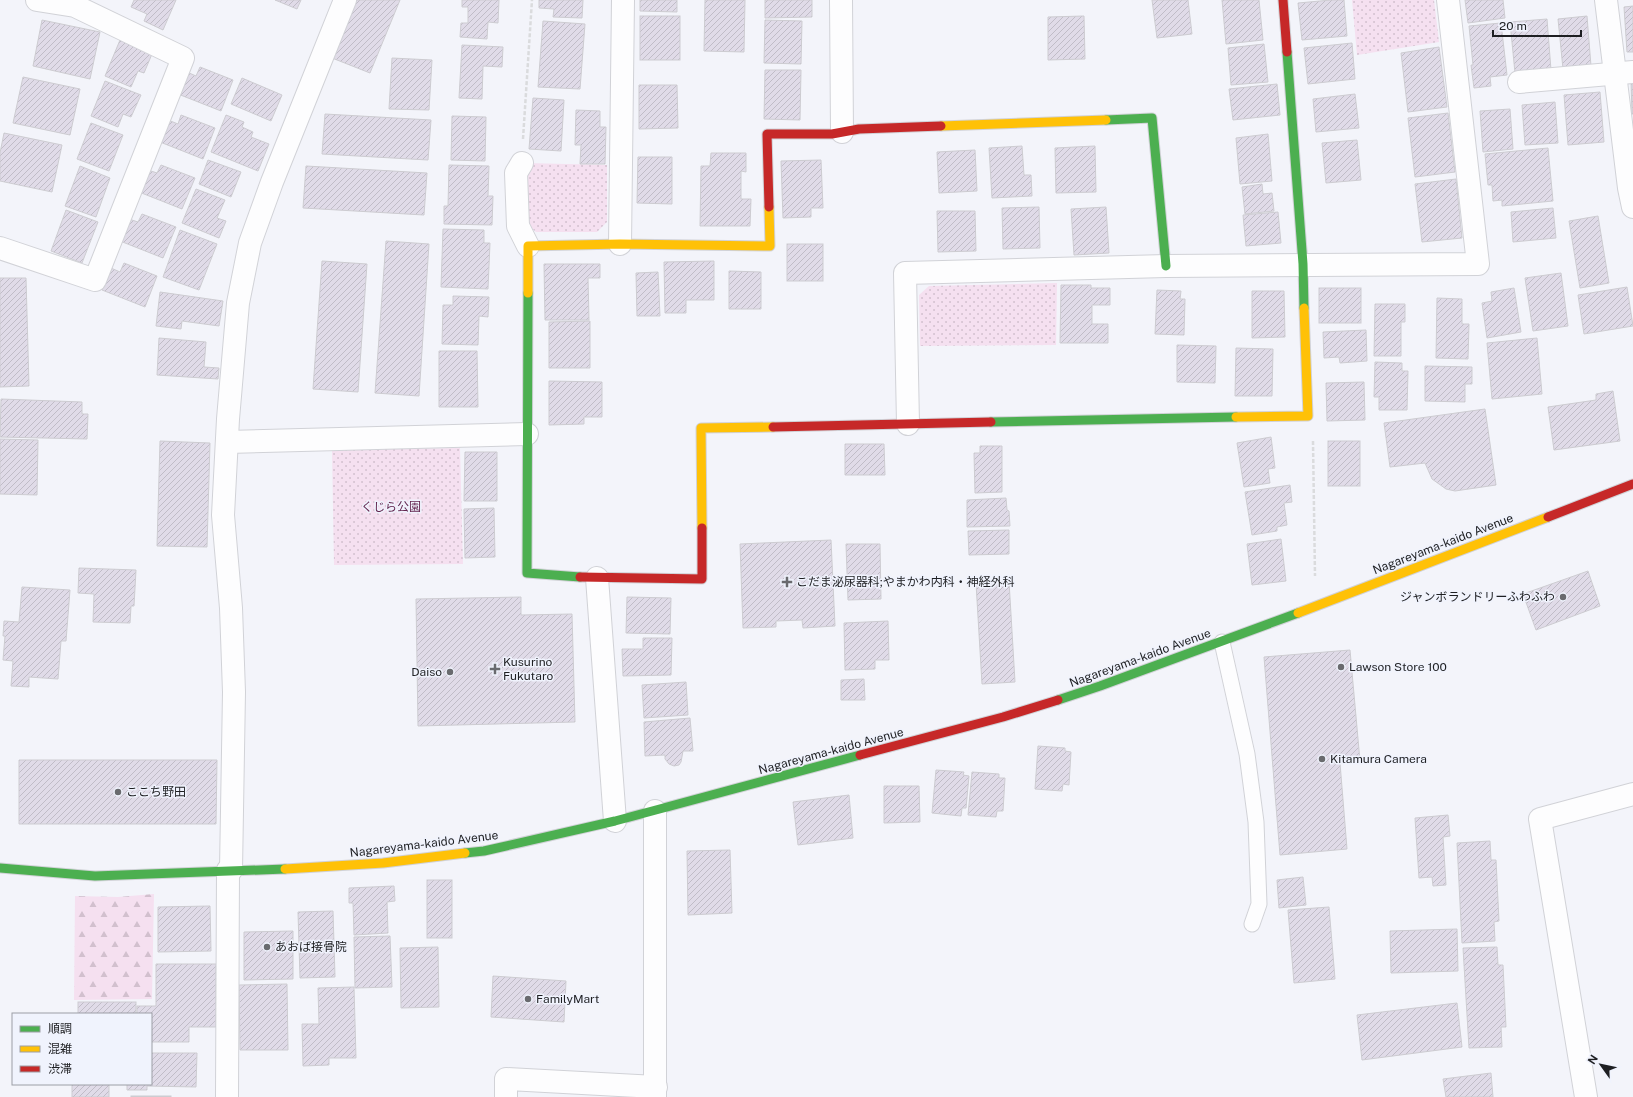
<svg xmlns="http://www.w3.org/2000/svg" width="1633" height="1097" font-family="'Public Sans','Noto Sans JP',sans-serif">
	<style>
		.green { fill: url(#green-dots) }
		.forest { fill: url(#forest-firs) }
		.building { fill: url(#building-hatch); stroke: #cdccd1 }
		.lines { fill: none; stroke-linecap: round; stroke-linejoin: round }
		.lane-casing { stroke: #d1d2d7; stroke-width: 17 }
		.street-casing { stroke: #d1d2d7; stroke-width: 24 }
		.fast-casing { stroke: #d1d2d7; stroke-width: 11 }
		.slow-casing { stroke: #d1d2d7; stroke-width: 11 }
		.jam-casing { stroke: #d1d2d7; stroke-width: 11 }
		.path { stroke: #dadbdd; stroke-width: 2.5; stroke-dasharray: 4 2; stroke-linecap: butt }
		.lane { stroke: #fdfdfe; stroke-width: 15 }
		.street { stroke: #fdfdfe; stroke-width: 22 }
		.fast { stroke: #4caf50; stroke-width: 9 }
		.slow { stroke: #ffc107; stroke-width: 9 }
		.jam { stroke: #c62828; stroke-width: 9 }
		.poi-dot { fill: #696a6e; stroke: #f0f3fd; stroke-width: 1.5 }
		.labels { text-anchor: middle; stroke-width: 3; stroke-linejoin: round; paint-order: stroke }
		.park-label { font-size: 12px; fill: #632650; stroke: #f0f3fd }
		.street-label { font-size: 12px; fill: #1e1f22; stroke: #f0f3fd }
		.poi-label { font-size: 12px; fill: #1e1f22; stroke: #f0f3fd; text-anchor: start }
	</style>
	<defs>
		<pattern id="green-dots" width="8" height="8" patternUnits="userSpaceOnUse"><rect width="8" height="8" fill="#f5e0f0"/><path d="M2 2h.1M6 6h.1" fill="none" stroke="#d2c0ce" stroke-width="1.8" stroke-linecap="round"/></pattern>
		<pattern id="forest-firs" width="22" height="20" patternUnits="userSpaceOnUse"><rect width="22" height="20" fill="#f5e0f0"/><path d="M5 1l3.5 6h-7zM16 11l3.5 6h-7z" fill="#d2c0ce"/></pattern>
		<pattern id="building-hatch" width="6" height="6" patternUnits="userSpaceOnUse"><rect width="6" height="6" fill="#e0dbe8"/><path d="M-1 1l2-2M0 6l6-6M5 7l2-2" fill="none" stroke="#c0bcc7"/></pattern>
	</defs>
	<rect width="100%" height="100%" fill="#f3f4fa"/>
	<g class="green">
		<path d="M1352,0H1434L1439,42L1357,55Z"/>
		<path d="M526,163L607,165V222L597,232H536L526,223Z"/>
		<path d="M1057,283L1056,345L920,346L919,295L929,286Z"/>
		<path d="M460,448L463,564L334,565L332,450Z"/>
	</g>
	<path class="forest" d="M154,894L152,999L74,1000L75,896L118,897Z"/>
	<g class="building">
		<path d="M134,0H176L163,30L144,21L147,14L131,7Z"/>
		<path d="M275,0H301L297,9Z"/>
		<path d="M356,0H400L370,73L332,58Z"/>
		<path d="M462,0H499L498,23L488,22L487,39L460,37L461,23H468V7H462Z"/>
		<path d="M539,0H583L582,18L553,17L554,9L539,8Z"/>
		<path d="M640,0H677V12L640,11Z"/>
		<path d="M705,0H745L744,52L704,51Z"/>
		<path d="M765,0H812V17L765,18Z"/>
		<path d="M1152,0H1188L1192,34L1157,38Z"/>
		<path d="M1222,0H1259L1263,40L1226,44Z"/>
		<path d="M1331,0H1344L1347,36L1302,40L1298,3Z"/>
		<path d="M1465,0H1503L1505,18L1468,23Z"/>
		<path d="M1633,6V52H1627L1624,7Z"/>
		<rect x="640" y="16" width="40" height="44"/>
		<path d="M1084,16L1085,59L1048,60V17Z"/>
		<path d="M1587,16L1591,66L1563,69L1558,19Z"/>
		<path d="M1547,19L1551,70L1515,73L1510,22Z"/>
		<path d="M42,20L100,32L90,79L33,66Z"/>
		<path d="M765,20L802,21L801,64L764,63Z"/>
		<path d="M543,21L585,24L580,89L538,87Z"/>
		<path d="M1501,23L1507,75L1490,77L1491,86L1474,88L1471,65H1473L1469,26Z"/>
		<path d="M120,40L152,54L144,73L138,71L131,87L105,76Z"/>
		<path d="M1352,43L1355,79L1308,84L1304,48Z"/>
		<path d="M1264,44L1268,82L1231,85L1228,48Z"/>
		<path d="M462,45L503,47L502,67L483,66L482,99L459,98Z"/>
		<path d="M1439,47L1447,107L1408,112L1401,53Z"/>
		<path d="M392,58L432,60L429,110L389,109Z"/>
		<path d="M200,67L233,80L221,111L178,94L187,72L196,76Z"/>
		<path d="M765,70H801L800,120L764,119Z"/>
		<path d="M23,77L80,89L70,135L13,123Z"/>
		<path d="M242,78L282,95L271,121L231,104Z"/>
		<path d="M105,81L141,95L131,117L123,114L118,127L91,116Z"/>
		<path d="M1631,81H1633V114H1632Z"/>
		<path d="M1277,84L1280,115L1233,120L1229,89Z"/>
		<path d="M639,85H677L678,128L639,129Z"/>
		<path d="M1600,92L1604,142L1568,145L1564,95Z"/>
		<path d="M1355,94L1359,128L1316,132L1313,99Z"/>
		<path d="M533,98L564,100L561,151L529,149Z"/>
		<path d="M1555,102L1558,143L1525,145L1522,105Z"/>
		<path d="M1510,109L1513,149L1483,152L1480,111Z"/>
		<path d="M576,110L600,111V127H606L605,164H580L581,145H575Z"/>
		<path d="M1448,113L1455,172L1415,177L1408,118Z"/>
		<path d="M325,114L431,120L428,160L322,154Z"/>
		<path d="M181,115L215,128L203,159L160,142L168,120L178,124Z"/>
		<path d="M226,115L244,122L242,127L253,132L251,137L269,144L258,171L211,152Z"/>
		<path d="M452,116L486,117L485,161L451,160Z"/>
		<path d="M91,123L123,135L109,171L77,159Z"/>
		<path d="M4,133L62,145L52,192L0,181V153Z"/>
		<path d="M1268,134L1272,181L1240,184L1236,138Z"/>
		<path d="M1357,140L1361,180L1326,183L1322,143Z"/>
		<path d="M1022,146L1024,175H1031L1032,196L992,198L989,148Z"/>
		<path d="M1095,146L1096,192L1056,193L1055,148Z"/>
		<path d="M1548,148L1553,201L1502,206V200L1493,201L1492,185H1488L1485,154Z"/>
		<path d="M975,150L977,191L939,193L937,152Z"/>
		<path d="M711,153H746V172L741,171V199H751L750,226H700L701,166H710Z"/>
		<path d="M638,157H672V204L637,203Z"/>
		<path d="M208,160L241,172L231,197L199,184Z"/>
		<path d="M821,160L823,208H811V217L783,218L781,161Z"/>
		<path d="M161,165L195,178L182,209L139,192L148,170L157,173Z"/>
		<path d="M449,165L489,166L488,196H493L492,225L444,224V206H448Z"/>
		<path d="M80,166L110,178L96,217L65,206Z"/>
		<path d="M306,166L427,173L424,215L303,208Z"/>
		<path d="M1456,179L1462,238L1422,242L1415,184Z"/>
		<path d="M1262,184L1263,194L1272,193L1274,211L1245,214L1242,187Z"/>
		<path d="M196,189L225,200L217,218L226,221L219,238L182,223Z"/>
		<path d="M1039,207L1040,248L1003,249L1002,208Z"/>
		<path d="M1106,207L1109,253L1074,255L1071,209Z"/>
		<path d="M1553,208L1556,238L1513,242L1511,212Z"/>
		<path d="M66,210L98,222L82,263L51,251Z"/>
		<path d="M937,211H975L976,251L938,252Z"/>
		<path d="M1278,212L1281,243L1246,246L1243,215Z"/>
		<path d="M142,214L176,227L163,258L120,241L129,219L138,222Z"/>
		<path d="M1598,216L1609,283L1580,288L1569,221Z"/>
		<path d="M443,229L484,230V243H490L488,289L441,287Z"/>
		<path d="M180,230L217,244L199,290L163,277Z"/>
		<path d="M386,241L429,244L419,396L375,393Z"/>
		<rect x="787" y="244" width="36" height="37"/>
		<path d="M322,261L367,264L358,392L313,389Z"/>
		<path d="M714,261V300H686V313H665L664,262Z"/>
		<path d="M124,263L157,276L145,307L102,290L111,268L120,272Z"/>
		<path d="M544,264H600V278H588L589,320H545Z"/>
		<path d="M729,271L761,272V309H729Z"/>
		<path d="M658,272L660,316H637L636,273Z"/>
		<path d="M1561,273L1568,326L1533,331L1525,278Z"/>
		<path d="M0,278H26L29,386L0,387Z"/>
		<path d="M1061,285H1091V288H1110V305H1092V324H1108V343H1060Z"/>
		<path d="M1627,287L1633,326L1584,334L1578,295Z"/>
		<rect x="1319" y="288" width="42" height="35"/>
		<path d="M1514,288L1521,332L1487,338L1482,303L1492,301L1491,292Z"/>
		<path d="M1157,290L1181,291L1180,299H1185L1184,335L1155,334Z"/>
		<path d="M1252,291H1284L1285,337L1252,338Z"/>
		<path d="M160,292L223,301L219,326L182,321L181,329L156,326Z"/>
		<path d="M453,296L489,297L488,317L479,316L478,345L442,344L443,305H453Z"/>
		<path d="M1437,298L1462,299V324H1469L1468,359L1436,358Z"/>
		<path d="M1375,304H1405V322H1401V356H1374Z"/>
		<path d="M590,321V368H549V322Z"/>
		<path d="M1366,330L1367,361L1340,363L1339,357L1324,358L1323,332Z"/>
		<path d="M159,338L206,342L204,367L219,368L218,379L157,375Z"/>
		<path d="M1537,338L1542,394L1492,399L1487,343Z"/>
		<path d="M1177,345L1216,346L1215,383L1177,382Z"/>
		<path d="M1236,348L1273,349L1272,396H1235Z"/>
		<path d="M439,351H477L478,407H439Z"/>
		<path d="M1375,362L1402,363V371H1408L1407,410H1379V397H1374Z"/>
		<path d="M1425,366L1472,367V384H1465V402L1425,401Z"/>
		<path d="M549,381L602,382V417H584V424L549,425Z"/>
		<path d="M1364,382L1365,420L1327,421L1326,383Z"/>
		<path d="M1613,391L1620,441L1554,450L1548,407L1596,400V394Z"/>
		<path d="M1,399L82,402V414H88L87,439L0,437Z"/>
		<path d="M1485,409L1496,485L1455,491L1446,489L1432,479L1425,463L1390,467L1384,423Z"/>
		<path d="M1271,437L1275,468L1268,469L1270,483L1244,487L1237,443Z"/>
		<path d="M0,439L38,440L37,495L0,494Z"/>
		<path d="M160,441L210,443L207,547L157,546Z"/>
		<rect x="1328" y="441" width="32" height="45"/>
		<path d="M845,444H884L885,475H845Z"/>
		<path d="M980,446H1002V492L975,493L974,453H980Z"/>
		<path d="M465,452H497V501H464Z"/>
		<path d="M1290,485L1292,502L1284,503L1287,525L1277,527V531L1252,535L1245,492Z"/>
		<path d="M1006,498L1007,510L1009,511L1010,526L967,527V500Z"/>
		<path d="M494,508L495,557L465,558L464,509Z"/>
		<path d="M1009,530V554L969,555L968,531Z"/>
		<path d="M1281,539L1286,581L1252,585L1247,544Z"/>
		<path d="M831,540L835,626L803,628L802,620L776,621V627L743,628L740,544Z"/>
		<path d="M846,544H880L881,599L848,600Z"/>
		<path d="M79,568L136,570L134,606H131L130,623L93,622L94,594L78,593Z"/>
		<path d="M1588,571L1600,606L1536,630L1523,594Z"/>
		<path d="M1009,581L1015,682L982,684L976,583Z"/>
		<path d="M22,587L70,590L66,641H61L58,679L29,677V687L11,686L13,661L3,660L5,636H3L4,621L19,622Z"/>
		<path d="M521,597V615L572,614L575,722L418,726L416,599Z"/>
		<path d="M627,597L671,598L670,634L626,633Z"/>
		<path d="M888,621L889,660H875V669L845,670L844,623Z"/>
		<path d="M643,638H672L671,675L623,676L622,649H643Z"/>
		<path d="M1350,650L1360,761L1340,763L1347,849L1280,855L1264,657Z"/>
		<path d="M864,679L865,700H841V680Z"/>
		<path d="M686,682L688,715L644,718L642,685Z"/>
		<path d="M690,718L693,751H683L681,762L679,765L674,766L669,764L665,759V755L645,756L644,722Z"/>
		<path d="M1038,746L1065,748V751L1071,752L1069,785L1063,784L1062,791L1035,789Z"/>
		<path d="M19,760H217L216,824H19Z"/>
		<path d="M936,770L964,772L963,775L969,776L966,808H962L961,816L932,813Z"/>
		<path d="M972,772L999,774V778H1005L1003,811H997L996,817L968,815Z"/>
		<path d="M884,786H919L920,822L884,823Z"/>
		<path d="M849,795L853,838L798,845L793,802Z"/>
		<path d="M1448,815L1450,836L1443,837L1446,885L1433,886L1432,877L1419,878L1415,818Z"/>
		<path d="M1490,841L1491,860H1496L1499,921L1494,922L1495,941L1462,943L1457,843Z"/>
		<path d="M730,850L732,913L688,915L687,851Z"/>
		<path d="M1303,877L1306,905L1279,908L1277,880Z"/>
		<rect x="427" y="880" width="25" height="58"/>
		<path d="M394,886L395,901L387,902L388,933L354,935L353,903H349V888Z"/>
		<path d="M210,906L211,951L158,952V907Z"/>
		<path d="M1329,907L1335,979L1294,983L1288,910Z"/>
		<path d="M333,911L335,977L300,978L298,912Z"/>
		<path d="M1457,929L1458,971L1391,973L1390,931Z"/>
		<path d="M293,931V979L244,980V932Z"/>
		<path d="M390,936L392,987L355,988L354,937Z"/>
		<path d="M438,947L439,1007L401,1008L400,948Z"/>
		<path d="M1497,947L1498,965H1503L1506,1027H1501L1502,1047L1469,1048L1463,948Z"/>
		<path d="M156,964H216V1027H189V1042H151V1014H137V1006H156Z"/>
		<path d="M493,976L566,981L564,1022L491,1017Z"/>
		<path d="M287,984L288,1050H240L239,985Z"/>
		<path d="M354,987L356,1058H329V1065L303,1066L302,1024H319L318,988Z"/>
		<rect x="78" y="1002" width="58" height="12"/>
		<path d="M1457,1003L1462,1047L1362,1060L1357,1015Z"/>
		<path d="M151,1053H197L196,1087L147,1086V1090H127V1084H151Z"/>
		<path d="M1491,1073L1493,1097H1446L1443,1079Z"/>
		<rect x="72" y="1084" width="37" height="13"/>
		<rect x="131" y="1096" width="40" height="1"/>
	</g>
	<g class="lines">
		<defs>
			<path id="lane" d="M1222,642L1247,754L1256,822L1259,904L1252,924"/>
			<g id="street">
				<path d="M841,0L842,132"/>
				<path d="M1606,0L1629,188L1633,207"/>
				<path d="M1519,82L1633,72"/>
				<path d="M522,163L516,173L518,226L528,246"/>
				<path d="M620,244L623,0"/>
				<path d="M0,248L95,280L183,58L75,6L37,0"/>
				<path d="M908,424L905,273L1166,266L1478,264L1448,0"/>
				<path d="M227,442L527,434"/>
				<path d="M597,578L615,821"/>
				<path d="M655,811V1097"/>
				<path d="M231,870L234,692L231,608L223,515L228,419L238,303L250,243L272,182L345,0"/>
				<path d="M227,1097L228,870"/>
				<path d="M506,1097V1079L656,1087"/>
				<path d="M1586,1097L1540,819L1633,794"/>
			</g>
			<g id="fast">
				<path d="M1287,52L1303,264L1304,308"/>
				<path d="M1106,120L1152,118L1166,266"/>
				<path d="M528,293L527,573L580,577"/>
				<path d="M991,422L1236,417"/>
				<path d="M1058,700L1100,686L1298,613"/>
				<path d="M465,853L484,851L615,821L860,755"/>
				<path d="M0,868L95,876L285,869"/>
			</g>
			<g id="slow">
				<path d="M941,126L1106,120"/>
				<path d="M528,293V246L620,244L770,246L769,207"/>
				<path d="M1236,417L1308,416L1304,308"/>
				<path d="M702,528L701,428L773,427"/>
				<path d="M1298,613L1548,517"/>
				<path d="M285,869L383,863L465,853"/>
			</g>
			<g id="jam">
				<path d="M1283,0L1287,52"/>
				<path d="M769,207L767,134H832L859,129L941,126"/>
				<path d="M773,427L991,422"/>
				<path d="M1548,517L1633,484"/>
				<path d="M580,577L702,579V528"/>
				<path d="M860,755L1003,717L1058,700"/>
			</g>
		</defs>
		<use href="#lane" class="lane-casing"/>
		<use href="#street" class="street-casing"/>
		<use href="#fast" class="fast-casing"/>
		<use href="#slow" class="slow-casing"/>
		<use href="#jam" class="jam-casing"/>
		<g class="path">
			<path d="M523,139L532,0"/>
			<path d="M1313,441L1315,576"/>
		</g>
		<use href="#lane" class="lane"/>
		<use href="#street" class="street"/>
		<use href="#fast" class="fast"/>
		<use href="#slow" class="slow"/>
		<use href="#jam" class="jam"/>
	</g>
	<g class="poi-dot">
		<path d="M785 576h4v4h4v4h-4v4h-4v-4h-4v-4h4z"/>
		<circle cx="1563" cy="597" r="4"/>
		<circle cx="1341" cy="667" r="4"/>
		<path d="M493 663h4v4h4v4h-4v4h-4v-4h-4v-4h4z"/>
		<circle cx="450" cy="672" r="4"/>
		<circle cx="1322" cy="759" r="4"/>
		<circle cx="118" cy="792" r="4"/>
		<circle cx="267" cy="947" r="4"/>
		<circle cx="528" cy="999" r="4"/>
	</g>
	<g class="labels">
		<g class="park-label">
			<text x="391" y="511">くじら公園</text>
		</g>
		<g class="street-label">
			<text transform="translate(1443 544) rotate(-21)" y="4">Nagareyama-kaido Avenue</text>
			<text transform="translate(1140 658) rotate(-20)" y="4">Nagareyama-kaido Avenue</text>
			<text transform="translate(831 751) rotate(-15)" y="4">Nagareyama-kaido Avenue</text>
			<text transform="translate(424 844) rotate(-7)" y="4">Nagareyama-kaido Avenue</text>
		</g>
		<g class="poi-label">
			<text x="796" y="586">こだま泌尿器科;やまかわ内科・神経外科</text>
			<text x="1555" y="601" text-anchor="end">ジャンボランドリーふわふわ</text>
			<text x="503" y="666">Kusurino<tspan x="503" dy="14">Fukutaro</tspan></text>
			<text x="1349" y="671">Lawson Store 100</text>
			<text x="442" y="676" text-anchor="end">Daiso</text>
			<text x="1330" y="763">Kitamura Camera</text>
			<text x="126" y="796">ここち野田</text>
			<text x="275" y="951">あおば接骨院</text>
			<text x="536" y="1003">FamilyMart</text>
		</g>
	</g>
	<rect x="12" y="1013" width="140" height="72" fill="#f0f3fd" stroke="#9c9ea5"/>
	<rect x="20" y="1026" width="20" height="6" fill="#4caf50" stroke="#9c9ea5"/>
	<text x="48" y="1033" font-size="12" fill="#1e1f22">順調</text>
	<rect x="20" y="1046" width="20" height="6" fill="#ffc107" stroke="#9c9ea5"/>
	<text x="48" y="1053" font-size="12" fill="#1e1f22">混雑</text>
	<rect x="20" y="1066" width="20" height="6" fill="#c62828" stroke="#9c9ea5"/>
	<text x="48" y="1073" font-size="12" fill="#1e1f22">渋滞</text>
	<g transform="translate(1601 1065) rotate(303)" stroke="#f0f3fd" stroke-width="3" paint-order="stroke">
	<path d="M0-3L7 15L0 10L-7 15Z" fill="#1e1f22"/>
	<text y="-6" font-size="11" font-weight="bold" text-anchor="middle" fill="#1e1f22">N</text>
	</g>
	<path d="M1493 30v6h88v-6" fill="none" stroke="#1e1f22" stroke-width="2"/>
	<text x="1499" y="30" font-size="12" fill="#1e1f22" stroke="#f0f3fd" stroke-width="3" paint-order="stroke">20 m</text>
</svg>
